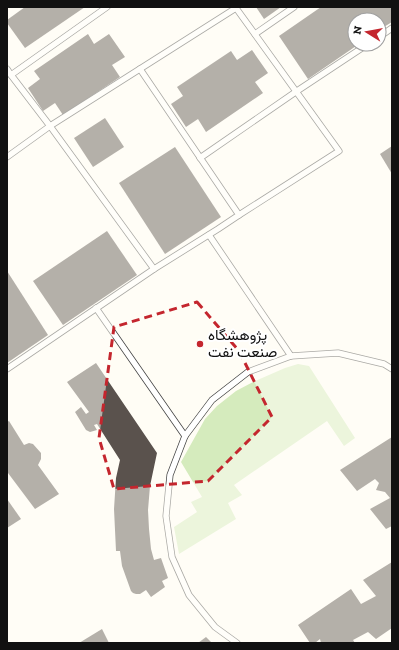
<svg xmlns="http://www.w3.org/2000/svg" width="399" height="650" font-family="'Zilla Slab',Vazirmatn,serif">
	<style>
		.green { fill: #d5ebbd }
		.building { fill: #5a524d }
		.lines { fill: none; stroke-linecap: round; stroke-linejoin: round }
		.lane-casing { stroke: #444; stroke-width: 7 }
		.lane { stroke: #fff; stroke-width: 5.5 }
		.marked { fill: none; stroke: #c4262e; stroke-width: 3; stroke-dasharray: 8 5; stroke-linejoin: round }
		.poi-dot { fill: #c4262e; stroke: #fff; stroke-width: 1.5 }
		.labels { text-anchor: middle; stroke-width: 4; stroke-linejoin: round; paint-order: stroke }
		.poi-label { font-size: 15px; fill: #111; stroke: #fff; text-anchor: start }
	</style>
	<rect width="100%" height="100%" fill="#fffdf5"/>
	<path class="green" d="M298,364L309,366L355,438L344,446L327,421L234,485L242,495L228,503L236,519L179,554L174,527L197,512L191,502L202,497L181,462L205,419L217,406L236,391L253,382L285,368Z"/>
	<g class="building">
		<path d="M25,7H85L25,48L7,23V20Z"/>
		<path d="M256,7H281L264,19Z"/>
		<path d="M321,7H392V22L379,30V20H355V44H359L308,79L279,36Z"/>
		<path d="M88,34L94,44L109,34L125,57L112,65L120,77L63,115L55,103L43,111L28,88L40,79L34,71Z"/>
		<path d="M252,50L268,73L255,82L263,93L206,132L198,119L186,127L171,104L183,96L177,87L231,51L237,60Z"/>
		<path d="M105,118L124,147L93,167L74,138Z"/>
		<path d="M392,146V174L380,154Z"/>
		<path d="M175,147L221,217L165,254L119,183Z"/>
		<path d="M107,231L137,275L63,325L33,281Z"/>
		<path d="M7,271L48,335L7,363Z"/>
		<path d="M96,363L157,453L150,486L148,510L149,529L151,549L154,560L161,558L168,578L162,581L165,587L151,597L146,590L140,594H136L133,593L131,591L122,566L120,551H116L114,509L116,478L120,460L97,424L94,425L97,430L90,432L86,430L75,412L81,407L86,414L89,412L67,382Z"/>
		<path d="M9,421L24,445L29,443L33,444L41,453V459L38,465L59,494L35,509L8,473L7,474V422Z"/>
		<path d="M392,437V526L386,529L370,509L390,498L385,492L376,490L379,483L375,479L357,491L340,470Z"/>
		<path d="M7,499L21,519L7,528Z"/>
		<path d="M392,562V628L376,639L368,632L353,640L355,643H321L320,639L315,643H310L298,625L351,589L361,604L376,596L363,580Z"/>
		<path d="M102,629L109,643H79Z"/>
		<path d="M206,637L212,643H198Z"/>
	</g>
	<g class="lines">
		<defs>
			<g id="lane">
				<path d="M255,34L294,7"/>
				<path d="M379,37L392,28"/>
				<path d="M7,69L11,75L107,7"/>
				<path d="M11,75L50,126L154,269"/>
				<path d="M7,157L50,126L236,8L339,151L239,215"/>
				<path d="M200,158L297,91L368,44"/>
				<path d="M209,235L291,356"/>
				<path d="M96,308L185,436"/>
				<path d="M7,369L154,269L218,229L239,215L140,69"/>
				<path d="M237,643L215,627L189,595L172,557L166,516L170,475L185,436L212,400L248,372L291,356L338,353L384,364L392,369"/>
			</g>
		</defs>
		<use href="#lane" class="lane-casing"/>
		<use href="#lane" class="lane"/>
	</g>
	<path d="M0 0H399V650H0ZM197,302L239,351L272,417L208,481L114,489L99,438L114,327Z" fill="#fffdf5" fill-opacity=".55" fill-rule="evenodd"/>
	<path class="marked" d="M197,302L239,351L272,417L208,481L114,489L99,438L114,327Z"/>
	<circle class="poi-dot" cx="200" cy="344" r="4"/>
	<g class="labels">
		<g class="poi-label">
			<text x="208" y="340">پژوهشگاه<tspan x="208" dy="17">صنعت نفت</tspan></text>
		</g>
	</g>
	<rect width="399" height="650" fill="none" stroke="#111111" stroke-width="16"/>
	<g transform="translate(367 32) rotate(281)"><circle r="19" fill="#ffffff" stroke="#a0a0a0"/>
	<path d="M0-3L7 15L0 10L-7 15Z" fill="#c4262e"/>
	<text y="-6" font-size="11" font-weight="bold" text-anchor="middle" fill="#111111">N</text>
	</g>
</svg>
